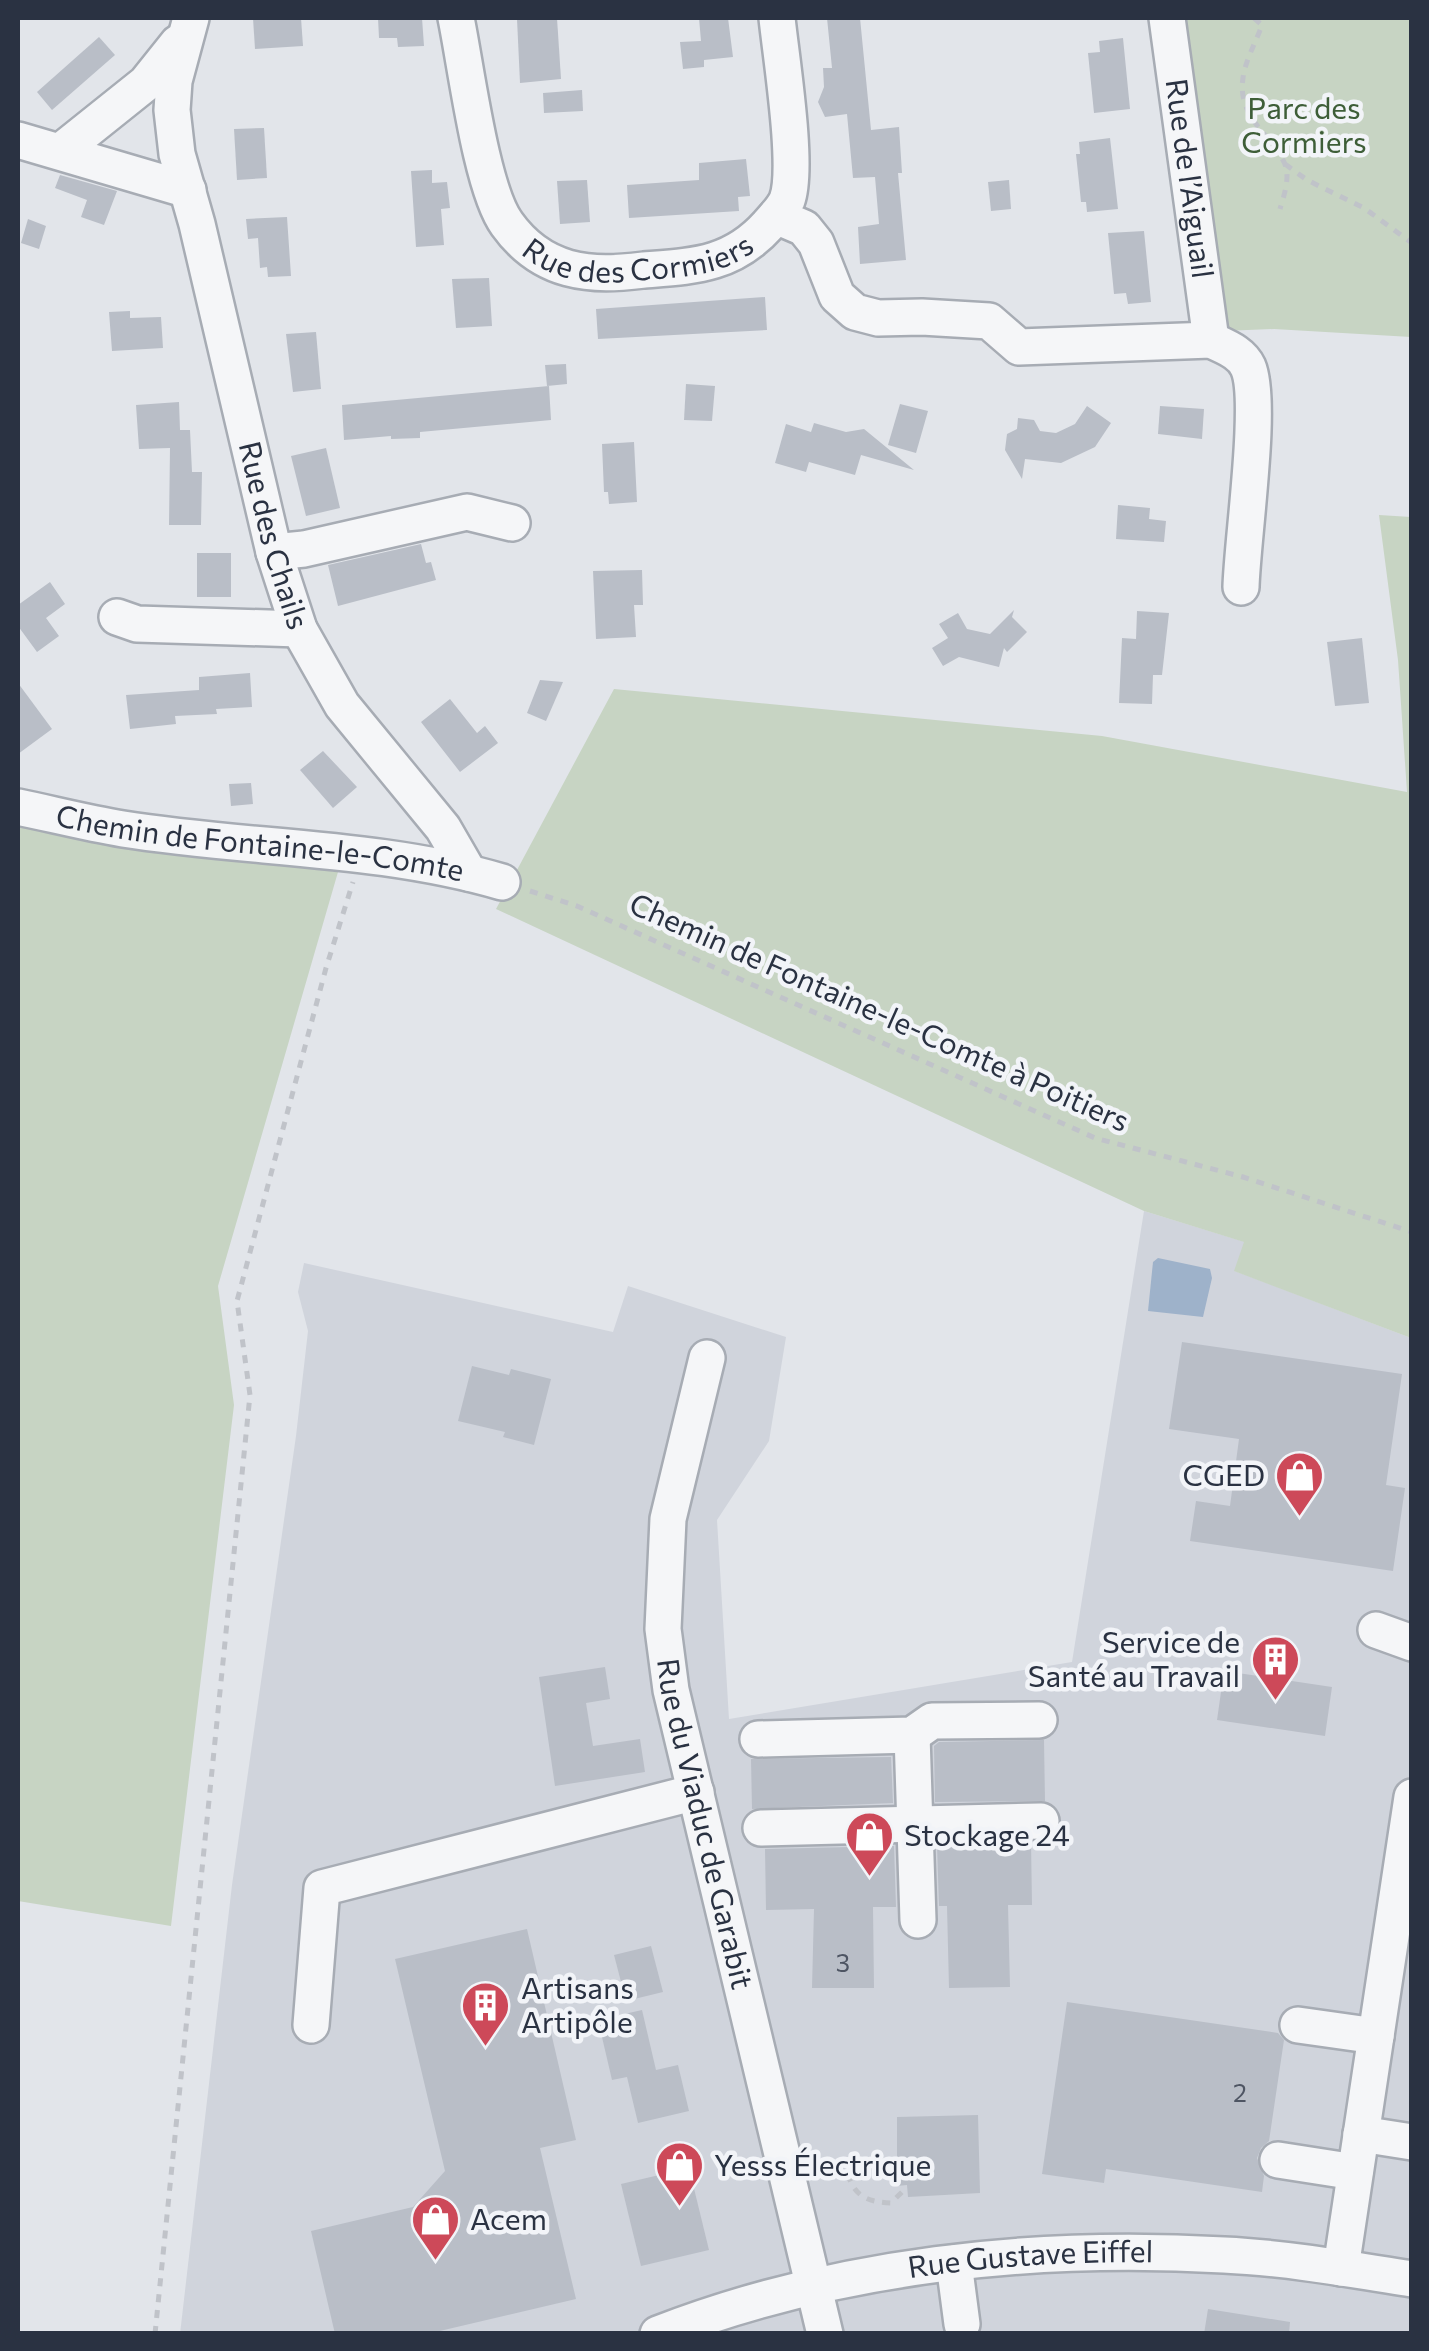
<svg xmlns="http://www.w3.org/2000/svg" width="1429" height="2351" font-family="Commissioner,sans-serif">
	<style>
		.built { fill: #d0d4dc }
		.green { fill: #c7d4c3 }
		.water { fill: #9eb2ca }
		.building { fill: #b9bec7 }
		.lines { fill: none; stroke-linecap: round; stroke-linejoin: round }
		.minor-casing { stroke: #a7acb4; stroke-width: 40 }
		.path { stroke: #c0c3c9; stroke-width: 5; stroke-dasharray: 8 8; stroke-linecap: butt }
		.minor { stroke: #f5f6f8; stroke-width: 35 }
		.labels { text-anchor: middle; stroke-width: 9; stroke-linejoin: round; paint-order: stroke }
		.number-label { font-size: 25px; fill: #4e5563 }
		.park-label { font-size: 30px; fill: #3e5e38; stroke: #f2f4f8 }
		.street-label { font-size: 30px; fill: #2a3242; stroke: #f2f4f8 }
		.poi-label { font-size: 30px; fill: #2a3242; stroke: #f2f4f8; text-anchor: start }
	</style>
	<rect width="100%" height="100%" fill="#e2e5ea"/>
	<path class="built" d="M1144,1211L1245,1242L1235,1271L1411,1338V2333L180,2334L232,1885L296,1436L308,1331L298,1292L304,1263L613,1332L628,1286L786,1337L769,1441L717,1520L729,1719L1072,1662Z"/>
	<g class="green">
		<path d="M1178,18H1411V337L1274,329L1223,331Z"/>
		<path d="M1379,515L1411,517V1338L1234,1271L1244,1242L1144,1211L496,909L614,689L1102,736L1407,792L1398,660Z"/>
		<path d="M18,827L338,872L218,1286L234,1405L171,1926L18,1901Z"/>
	</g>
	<path class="water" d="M1158,1258L1210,1269L1212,1278L1203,1317L1148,1311L1153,1262Z"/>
	<g class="building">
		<path d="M253,18H301L303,46L255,49Z"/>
		<path d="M378,18H422L424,46L398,47L397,38H379Z"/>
		<path d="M557,18L561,79L520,83L517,19Z"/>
		<path d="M699,18H728L733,57L704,60V67L683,69L680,42L701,41Z"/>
		<path d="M827,18H860L871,130L899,127L902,173H898L906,260L860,264L858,227L879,224L875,177L853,178L847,114L825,117L818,102L824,87L823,68H832Z"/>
		<path d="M99,37L115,55L52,110L37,92Z"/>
		<path d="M1123,38L1130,109L1094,113L1088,53L1100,52L1099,41Z"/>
		<path d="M582,90L583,111L544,113L543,93Z"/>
		<path d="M264,128L267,178L237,180L234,129Z"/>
		<path d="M1110,138L1118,209L1087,212L1086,202H1081L1076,154H1080L1079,142Z"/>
		<path d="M746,159L750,196L738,197L739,211L629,218L627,185L699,180V163Z"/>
		<path d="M432,170V183L447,182L450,208L441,209L444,245L416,247L411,171Z"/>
		<path d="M60,175L117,191L104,225L81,217L87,200L55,188Z"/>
		<path d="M587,180L590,222L560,224L557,181Z"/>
		<path d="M1009,180L1011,209L991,211L988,182Z"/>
		<path d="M287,217L291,276L268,277L267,267L260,268L258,238L248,239L246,219Z"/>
		<path d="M28,219L46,226L39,249L21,243Z"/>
		<path d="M1144,231L1151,302L1128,304L1126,293L1114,294L1108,233Z"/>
		<path d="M489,278L492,326L456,328L452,279Z"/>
		<path d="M765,297L767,330L598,339L596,309Z"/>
		<path d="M130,311V318L161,317L163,348L112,351L109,312Z"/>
		<path d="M316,332L321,389L293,392L286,334Z"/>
		<path d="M566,364L567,384L547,386L545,365Z"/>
		<path d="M686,384L715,386L712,421L684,420Z"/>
		<path d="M549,386L551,420L420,432V438L391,439V436L344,440L342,405Z"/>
		<path d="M179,402L180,430H190L192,472H202L201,525H169L170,448L139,449L136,405Z"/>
		<path d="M900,404L928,411L916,453L888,445Z"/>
		<path d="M1087,406L1111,423L1095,447L1061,463L1025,459L1022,479L1005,450L1007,434L1017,429L1018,418L1034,420L1040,431L1056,433L1075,424Z"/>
		<path d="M1160,406L1204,409L1202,439L1158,434Z"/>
		<path d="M814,423L846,432L864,429L914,470L861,455L855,475L809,462L806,472L775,463L786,424L811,432Z"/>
		<path d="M634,442L637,502L609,504L608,492H604L602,444Z"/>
		<path d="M326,448L340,508L306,516L291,456Z"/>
		<path d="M1118,505L1150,508L1149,519L1166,521L1164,542L1116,539Z"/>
		<path d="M421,544L426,563L431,562L436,580L338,606L328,565Z"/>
		<rect x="197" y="553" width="34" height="44"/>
		<path d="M642,570L643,605H634L636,637L596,639L593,571Z"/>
		<path d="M50,582L65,604L46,618L59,636L37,652L18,626V605Z"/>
		<path d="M1014,610L1012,617L1027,632L1007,652L1004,648L999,667L959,657L943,666L932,648L948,638L939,624L958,613L967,629L990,634Z"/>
		<path d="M1137,611L1169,613L1162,675H1153L1152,704L1119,703L1122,638L1136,639Z"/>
		<path d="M1362,638L1369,703L1335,706L1327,642Z"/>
		<path d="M250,673L252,707L216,709L217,714L175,716L176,724L130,729L126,695L199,690V677Z"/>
		<path d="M540,680L563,682L546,721L527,713Z"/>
		<path d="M18,683L52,729L18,754Z"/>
		<path d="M450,699L477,733L485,726L498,743L460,772L421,722Z"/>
		<path d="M323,751L357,787L333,808L300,770Z"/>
		<path d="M251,783L253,804L231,806L229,784Z"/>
		<path d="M1182,1342L1402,1374L1386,1485L1405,1488L1393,1571L1190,1541L1196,1501L1230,1506L1239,1439L1169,1429Z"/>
		<path d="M472,1366L509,1375L511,1369L551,1379L534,1445L503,1437L505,1432L458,1421Z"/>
		<path d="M605,1667L610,1699L586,1703L593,1746L640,1739L645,1772L555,1786L539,1677Z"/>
		<path d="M1224,1671L1332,1687L1325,1736L1217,1720Z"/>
		<path d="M1044,1740L1045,1801L935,1802L934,1746L939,1742Z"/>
		<path d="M891,1757L893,1803L752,1809L751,1759Z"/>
		<path d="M1031,1842L1032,1905H1008L1010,1987L949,1988L947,1906H939L937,1845Z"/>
		<path d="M894,1846L896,1907H873L874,1988H812L814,1909L766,1910L765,1849Z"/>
		<path d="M527,1929L576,2140L540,2148L576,2299L427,2334H335L311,2231L413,2207L445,2171L395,1959Z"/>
		<path d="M651,1946L663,1992L626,2001L614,1955Z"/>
		<path d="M1067,2002L1278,2033L1284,2040L1269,2141L1261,2148L1257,2158L1264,2176L1262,2192L1106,2169L1104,2183L1042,2174Z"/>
		<path d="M642,2010L656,2070L678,2065L689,2111L638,2123L627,2077L612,2080L598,2020Z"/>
		<path d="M978,2115L980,2193L908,2197L907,2185L897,2186V2117Z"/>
		<path d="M689,2168L709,2250L641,2266L621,2184Z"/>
		<path d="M1208,2309L1290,2322L1289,2334H1204Z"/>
	</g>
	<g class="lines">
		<defs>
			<g id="minor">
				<path id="s1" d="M191,18L174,81L172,110L177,154L197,224L274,552L299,629L342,705L443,828L469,873"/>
				<path id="s2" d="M456,18C466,66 481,189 507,224C522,245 543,261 568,268C594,275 618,273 644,270C695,266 732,265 768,225C774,218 783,209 787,200C799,168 781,57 777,18"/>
				<path id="s3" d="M1167,18L1211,340"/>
				<path d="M18,140L188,190"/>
				<path d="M61,151L146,83L178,43"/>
				<path d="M776,216L804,228L816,243L837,296L855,312L878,318L922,317L989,321L1019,347L1211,340C1225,347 1241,352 1248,367C1263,401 1242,542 1241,587"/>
				<path d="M274,552L304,549L467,512L512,523"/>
				<path d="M117,617L137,624L299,629"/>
				<path id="s4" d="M18,807C52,814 87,823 123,829C248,849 379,846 502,882"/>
				<path id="s5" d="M707,1358L668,1519L663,1629L671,1690L825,2334"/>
				<path d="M1376,1630L1412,1643"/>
				<path d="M912,1735L918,1920"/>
				<path d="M758,1739L912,1735L932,1721L1039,1720"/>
				<path d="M761,1828L1041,1821"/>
				<path d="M311,2025L322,1888L696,1792"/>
				<path d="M1298,2025L1376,2036"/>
				<path d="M1361,2134L1412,2142"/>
				<path d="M1278,2160L1355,2172"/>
				<path d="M954,2263L962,2324"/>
				<path d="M1341,2268L1412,1797"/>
				<path id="s6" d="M658,2334C836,2265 1034,2244 1224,2255C1287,2258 1349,2269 1412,2279"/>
			</g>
		</defs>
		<use href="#minor" class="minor-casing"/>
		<g class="path">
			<path d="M1254,18L1262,25C1256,42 1245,61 1243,78C1237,116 1269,133 1284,162C1291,177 1284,195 1280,209"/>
			<path d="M1285,164L1307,180L1364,208L1412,243"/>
			<path d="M530,891L577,906L1095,1138L1243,1177L1412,1232"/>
			<path d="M848,2174C854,2197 869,2202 891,2203L904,2190"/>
			<path d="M155,2334L250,1395L237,1301L326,968L353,882"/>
		</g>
		<use href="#minor" class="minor"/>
	</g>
	<defs>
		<symbol id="shop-pin" viewBox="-11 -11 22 30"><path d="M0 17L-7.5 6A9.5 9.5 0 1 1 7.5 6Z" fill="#cd4959" stroke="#f2f4f8"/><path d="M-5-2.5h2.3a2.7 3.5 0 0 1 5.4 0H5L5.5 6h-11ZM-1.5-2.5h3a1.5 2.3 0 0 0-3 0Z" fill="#fff"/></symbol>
		<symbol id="building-pin" viewBox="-11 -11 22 30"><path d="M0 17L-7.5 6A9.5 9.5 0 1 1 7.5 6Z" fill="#cd4959" stroke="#f2f4f8"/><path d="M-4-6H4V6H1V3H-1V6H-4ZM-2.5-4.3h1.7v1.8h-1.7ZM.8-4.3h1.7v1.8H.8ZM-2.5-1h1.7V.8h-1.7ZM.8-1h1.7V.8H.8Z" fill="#fff"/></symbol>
	</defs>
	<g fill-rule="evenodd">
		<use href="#shop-pin" x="1272" y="1448" width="55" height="75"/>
		<use href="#building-pin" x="1248" y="1632" width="55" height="75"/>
		<use href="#shop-pin" x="842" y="1808" width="55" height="75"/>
		<use href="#building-pin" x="458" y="1978" width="55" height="75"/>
		<use href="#shop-pin" x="652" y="2138" width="55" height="75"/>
		<use href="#shop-pin" x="408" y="2192" width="55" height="75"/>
	</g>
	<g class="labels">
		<g class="number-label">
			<text x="843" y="1972">3</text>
			<text x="1240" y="2102">2</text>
		</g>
		<g class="park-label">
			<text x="1304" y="119">Parc des<tspan x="1304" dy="34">Cormiers</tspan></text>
		</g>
		<g class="street-label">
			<text dy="10" stroke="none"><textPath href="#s3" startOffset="162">Rue de l’Aiguail</textPath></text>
			<text dy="10" stroke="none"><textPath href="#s2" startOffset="360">Rue des Cormiers</textPath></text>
			<text dy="10" stroke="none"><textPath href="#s1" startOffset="532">Rue des Chails</textPath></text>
			<text dy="10" stroke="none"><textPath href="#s4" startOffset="245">Chemin de Fontaine-le-Comte</textPath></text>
			<text transform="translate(879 1013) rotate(24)" y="10">Chemin de Fontaine-le-Comte à Poitiers</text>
			<text dy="10" stroke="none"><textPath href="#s5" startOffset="475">Rue du Viaduc de Garabit</textPath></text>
			<text dy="10" stroke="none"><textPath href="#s6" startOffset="382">Rue Gustave Eiffel</textPath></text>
		</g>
		<g class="poi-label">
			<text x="1265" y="1486" text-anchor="end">CGED</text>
			<text x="1240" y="1653" text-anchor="end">Service de<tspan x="1240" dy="34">Santé au Travail</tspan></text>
			<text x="904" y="1846">Stockage 24</text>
			<text x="521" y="1999">Artisans<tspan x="521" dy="34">Artipôle</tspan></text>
			<text x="714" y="2176">Yesss Électrique</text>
			<text x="470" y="2230">Acem</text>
		</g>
	</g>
	<rect width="1429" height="2351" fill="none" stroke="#2a3242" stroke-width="40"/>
</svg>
